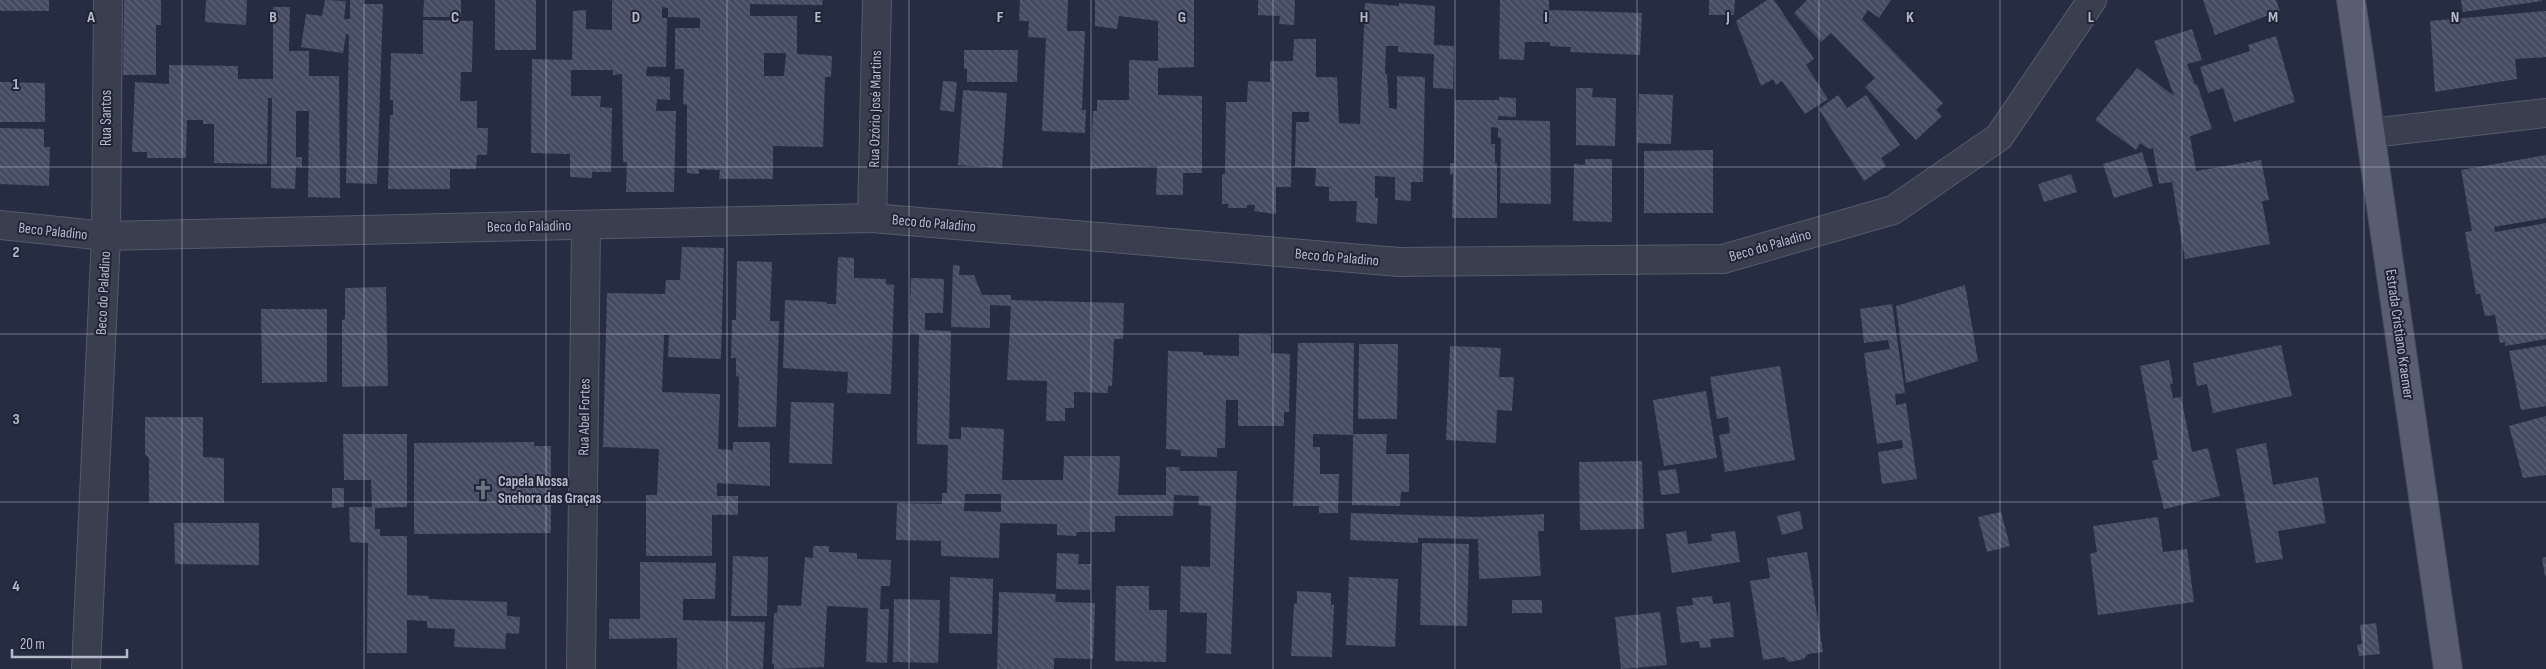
<svg xmlns="http://www.w3.org/2000/svg" width="2546" height="669" font-family="'Sofia Sans Condensed',sans-serif">
	<style>
		.building { fill: url(#building-back-hatch); fill-rule: evenodd }
		.lines { fill: none; stroke-linecap: round; stroke-linejoin: round }
		.minor-casing { stroke: #555a6b; stroke-width: 30 }
		.major-casing { stroke: #434859; stroke-width: 30 }
		.minor { stroke: #3a3f50; stroke-width: 28 }
		.major { stroke: #585d70; stroke-width: 28 }
		.grid { fill: none; stroke: #b6bacb; stroke-width: 1; stroke-opacity: 0.55 }
		.labels { text-anchor: middle; stroke-width: 4; stroke-linejoin: round; paint-order: stroke }
		.street-label { font-size: 15px; fill: #b6bacb; stroke: #1f2436 }
		.poi-label { font-size: 15px; font-weight: bold; fill: #b6bacb; stroke: #1f2436; text-anchor: start }
		.grid-label { font-size: 16px; text-anchor: middle; font-weight: bold; fill: #b6bacb; stroke: #1f2436; stroke-width: 4; stroke-linejoin: round; paint-order: stroke }
	</style>
	<defs>
		<pattern id="building-back-hatch" width="6" height="6" patternUnits="userSpaceOnUse" patternTransform="scale(1.25)"><rect width="6" height="6" fill="#454b62"/><path d="M-1 5l2 2M0 0l6 6M5-1l2 2" fill="none" stroke="#5e6377"/></pattern>
	</defs>
	<rect width="100%" height="100%" fill="#262c41"/>
	<g class="building">
		<rect x="0" y="0" width="49" height="11"/>
		<path d="M124,0H161V25H156V75H123Z"/>
		<path d="M206,0H247L246,25L205,22Z"/>
		<path d="M325,0L346,1L344,19H350V0H363V4H383L377,184L346,183L349,35L346,34L343,53L301,47L306,14L322,16Z"/>
		<path d="M424,0H461V17H423Z"/>
		<rect x="495" y="0" width="41" height="50"/>
		<path d="M612,0H823L822,5L750,4V16H797V54L832,56L831,77H825L823,147L773,146V179H719L720,170L699,169V174L687,173V105L683,104L684,69H675V28H700V18L668,17V8L662,7V18H667L666,67H647L646,76L670,77V100L657,99L656,111H676L674,192H626L627,162H623L622,74L613,75V70H571V96H601L600,107L612,108L611,172H592V178L570,177V154L531,153L532,59L572,60L573,11L586,10V29L612,30ZM764,53H786L784,76H764Z"/>
		<path d="M1020,0H1068L1067,31H1085L1082,110H1086L1085,133L1042,131L1046,38L1028,37L1029,21H1019Z"/>
		<path d="M1095,0H1194V67L1158,68V95L1202,96V173H1183V195H1156L1157,166L1091,169L1093,111H1097V100H1129V60L1158,61V21L1119,16L1117,29L1095,26Z"/>
		<path d="M1258,0H1295L1294,25L1279,24L1280,16L1258,15Z"/>
		<path d="M1500,0H1549V10L1642,13L1640,55L1570,52L1571,47L1550,46V42H1525L1524,60L1499,59Z"/>
		<path d="M1709,0H1735L1734,15H1709Z"/>
		<path d="M1767,0H1774L1814,59L1806,65L1828,99L1805,114L1782,81L1776,85L1773,79L1761,86L1736,21Z"/>
		<path d="M1807,0H1891L1879,18L1868,10L1862,19L1943,103L1936,110L1942,116L1916,140L1865,87L1875,78L1839,41L1831,33L1821,42L1794,13Z"/>
		<path d="M2203,0H2276L2280,11L2215,35Z"/>
		<path d="M2461,0H2542V1L2463,12Z"/>
		<path d="M1365,3L1399,6V3L1435,6L1434,45L1454,46L1453,89L1433,88L1434,54L1398,52V46H1386L1385,74H1387L1389,108L1397,109V76L1425,77L1423,182H1411V201L1395,200V177L1375,176V198H1378L1377,224L1356,222L1357,201H1329V187L1315,186L1316,168L1295,167L1296,122H1309V112H1292L1291,187H1276V214L1254,211L1255,205H1247V208H1228V204H1222V174H1225L1226,102H1247L1248,81L1270,82V61H1293L1294,39H1316V77H1337L1339,123L1360,124Z"/>
		<path d="M273,7H290L289,51H309V76H339L340,198L308,197L309,111H296V157H302V167L296,166L295,189L271,188L272,98H268L267,164L214,163V124H203V120H187L186,158H147V152H132L135,82L169,84V65L238,66V79H273Z"/>
		<path d="M2546,11V57L2515,59L2517,79L2435,92L2430,21Z"/>
		<path d="M423,20L473,21L472,72H461L460,101H477V128H488L487,155H477L476,169H450V189H388L390,115H393V100H390L391,53L423,54Z"/>
		<path d="M2192,29L2202,60L2187,64L2195,85L2197,84L2212,129L2190,136L2196,171L2261,160L2269,200L2262,201L2270,244L2185,259L2172,182L2159,184L2153,148L2149,149L2140,143L2136,150L2095,120L2137,68L2174,96L2154,41Z"/>
		<path d="M2276,36L2295,102L2234,122L2223,88L2208,93L2200,67L2250,51L2248,45Z"/>
		<path d="M964,50H1018L1017,82H967V69H964Z"/>
		<path d="M943,81L957,82L954,112L940,110Z"/>
		<path d="M0,82L45,83V122H0Z"/>
		<path d="M1576,88H1593L1592,97L1616,98L1615,146L1576,145Z"/>
		<path d="M963,90L1007,93L1002,168L958,165Z"/>
		<path d="M1639,94L1673,95L1671,144L1637,143Z"/>
		<path d="M1838,95L1847,108L1866,95L1900,145L1881,158L1886,166L1864,181L1819,109Z"/>
		<path d="M1499,97L1516,98V117L1498,116V120L1550,121L1551,204L1500,203L1501,138H1498V128L1491,127V144H1495V163H1497V218H1452L1453,174L1450,175V163H1454L1455,100H1499Z"/>
		<path d="M0,128L44,129V147H50L49,186L0,184Z"/>
		<path d="M1713,150V213H1644V151Z"/>
		<path d="M2142,152L2153,186L2114,198L2103,164Z"/>
		<path d="M2546,155V218L2494,227L2495,232L2546,223V339L2505,346V342L2500,343L2495,315L2485,316L2480,294H2476L2465,232L2472,231L2461,170Z"/>
		<path d="M1585,159H1612V222L1573,221L1574,164L1585,165Z"/>
		<path d="M2071,174L2077,192L2044,202L2038,184Z"/>
		<path d="M682,247L724,248L721,359L668,357L669,335H664L662,392L720,394L718,449L733,450V442H770V486L717,483V496H738V515H712V556H646V495H657L659,449L603,447L607,293L665,294L666,280H680Z"/>
		<path d="M838,257L854,258V278L886,279V284L894,285L891,394L847,393L848,372L783,368L785,300L827,302V304H836Z"/>
		<path d="M737,261L772,262L770,321H779L776,427H738L739,377L736,376V358H731L732,320H736Z"/>
		<path d="M953,265L960,266L959,275H974L982,295H1011V300L1124,303L1123,339H1114L1112,386H1108V393L1074,392V408H1065V421H1046L1047,381L1007,380L1011,306L990,305V328L951,327Z"/>
		<path d="M911,278L944,279L943,313H925V330L951,331L949,439H961V427L1004,429L1002,480H1063L1064,456H1120L1118,495H1166V467H1179L1180,471H1237L1231,654L1206,653L1207,613L1180,612L1181,566L1210,567L1211,506L1198,505L1199,496L1174,495L1173,516H1115V532H1077L1076,536L1057,535V524L1000,523L999,558L941,556V541L896,540L897,503L942,504V493H947L948,445L917,444L919,334L909,333ZM965,494H1001V512L964,511Z"/>
		<path d="M1965,285L1978,361L1906,383L1896,306Z"/>
		<path d="M386,287L388,386L342,387V320L345,319V288Z"/>
		<path d="M1892,304L1905,393L1895,394L1896,405L1906,403L1917,479L1882,484L1878,452L1903,448L1902,440L1877,444L1864,353L1890,349L1888,340L1864,343L1860,309Z"/>
		<path d="M261,309H327V382L262,383Z"/>
		<path d="M1239,334L1271,335V353L1290,354L1289,412H1284V426H1238V400H1226L1225,448H1217V457L1181,456V450L1166,449L1168,351L1203,352V355L1239,356Z"/>
		<path d="M1298,343H1354L1353,434H1387L1386,454H1409V492H1401L1400,506L1352,505L1353,435L1313,434V447H1320V474H1339L1338,513H1319V506H1293Z"/>
		<path d="M1359,344H1398L1397,419H1358Z"/>
		<path d="M2281,345L2292,396L2213,413L2207,384L2197,386L2193,363Z"/>
		<path d="M2546,345V406L2521,410L2509,351Z"/>
		<path d="M1450,346L1501,348L1499,377H1514L1512,411L1497,410L1496,443L1446,440Z"/>
		<path d="M2169,360L2173,384H2170L2173,398L2181,397L2192,452L2208,448L2220,496L2164,509L2152,461L2158,459L2140,366Z"/>
		<path d="M1780,366L1795,460L1725,472L1719,435L1730,433L1728,417L1717,419L1710,377Z"/>
		<path d="M1706,391L1717,458L1664,466L1653,400Z"/>
		<path d="M791,402L834,403L832,464L789,463Z"/>
		<path d="M2546,416V475L2523,478L2509,426Z"/>
		<path d="M145,417H203V457L224,458V503H149V458L145,454Z"/>
		<path d="M343,434H407V507L375,508V529H380V536H407V595L429,596V599L507,602V616L520,617L519,634L506,633L505,649L454,647L455,629L427,628V621L407,620V653H367L368,543L350,542L349,507H372L371,480H344Z"/>
		<path d="M534,442V446H551V533L414,534V443Z"/>
		<path d="M2266,443L2273,485L2318,477L2326,523L2278,531L2283,559L2256,563L2236,449Z"/>
		<path d="M1642,461L1644,529L1580,530L1579,462Z"/>
		<path d="M1676,469L1680,493L1661,495L1658,471Z"/>
		<path d="M332,488H344V507L332,508Z"/>
		<path d="M1800,511L1803,529L1782,535L1777,516Z"/>
		<path d="M2001,512L2010,546L1987,552L1978,517Z"/>
		<path d="M1351,513L1478,517L1544,514V531H1538L1541,576L1479,579L1478,539L1418,538V543L1350,540Z"/>
		<path d="M2158,517L2163,552L2187,549L2194,602L2098,615L2090,554L2097,552L2093,526Z"/>
		<path d="M174,523H259V565L175,564Z"/>
		<path d="M1686,531L1688,544L1712,541L1711,534L1735,531L1740,562L1672,573L1666,534Z"/>
		<path d="M1422,543L1469,544L1467,626L1420,625Z"/>
		<path d="M813,546H829V552L857,553V559L891,560L890,586H881L880,609H889L887,663L866,662L868,608L827,606L824,667L774,669V664H772L774,613H777L778,605L801,606L805,557L813,558Z"/>
		<path d="M1807,552L1823,652L1808,654L1804,659L1789,662L1784,657L1763,660L1750,581L1770,578L1767,558Z"/>
		<path d="M1057,553L1079,554L1078,564H1091L1090,590L1056,589Z"/>
		<path d="M733,556L768,557L767,616H731Z"/>
		<path d="M2546,557V576H2545L2542,558Z"/>
		<path d="M640,562L716,563L715,599H683V620L765,622L763,669H677V638L609,639V619H640Z"/>
		<path d="M950,577L993,579L992,634L949,633Z"/>
		<path d="M1349,577L1398,579L1395,647L1346,645Z"/>
		<path d="M1116,586H1149V610H1167L1166,662L1115,661Z"/>
		<path d="M1297,591L1331,593V605H1334L1332,657L1291,656L1294,604L1297,603Z"/>
		<path d="M999,592L1056,594L1055,602L1095,603L1093,659L1054,658V669H997Z"/>
		<path d="M1712,596L1713,604L1730,602L1734,637L1710,639L1711,647L1700,648L1699,641L1681,643L1676,607L1693,605L1692,598Z"/>
		<path d="M894,599L940,600L938,663L893,662Z"/>
		<rect x="1512" y="600" width="30" height="13"/>
		<path d="M1660,612L1667,665L1621,669L1615,617Z"/>
		<path d="M2376,623L2380,654L2359,656L2357,645L2362,644L2360,625Z"/>
	</g>
	<g class="lines">
		<defs>
			<g id="minor">
				<path d="M2371,133L2546,113"/>
				<path d="M872,218L877,0"/>
				<path d="M0,225L106,236L872,218L1399,262L1723,259L1893,210L1999,137L2092,0"/>
				<path d="M86,669L106,236L108,0"/>
				<path d="M581,669L586,225"/>
			</g>
			<path id="major" d="M2351,0L2448,669"/>
		</defs>
		<use href="#minor" class="minor-casing"/>
		<use href="#major" class="major-casing"/>
		<use href="#minor" class="minor"/>
		<use href="#major" class="major"/>
	</g>
	<path class="grid" d="M182,0V669M364,0V669M546,0V669M727,0V669M909,0V669M1091,0V669M1273,0V669M1455,0V669M1637,0V669M1819,0V669M2000,0V669M2182,0V669M2364,0V669M0,167H2546M0,334H2546M0,502H2546"/>
	<defs>
		<symbol id="church-bare" viewBox="-9 -9 18 18"><path d="M-1.2-6h2.4v3.5h3.3v2.4h-3.3V6h-2.4V-.1h-3.3v-2.4h3.3Z" fill="#6b7280" stroke="#1f2436" stroke-width="2.5" paint-order="stroke"/></symbol>
	</defs>
	<g fill-rule="evenodd">
		<use href="#church-bare" x="469" y="476" width="28" height="28"/>
	</g>
	<g class="labels">
		<g class="street-label">
			<text transform="translate(875 109) rotate(-89)" y="5">Rua Ozório José Martins</text>
			<text transform="translate(106 118) rotate(-90)" y="5">Rua Santos</text>
			<text transform="translate(934 223) rotate(5)" y="5">Beco do Paladino</text>
			<text transform="translate(529 226) rotate(-1)" y="5">Beco do Paladino</text>
			<text transform="translate(53 231) rotate(6)" y="5">Beco Paladino</text>
			<text transform="translate(1770 245) rotate(-16)" y="5">Beco do Paladino</text>
			<text transform="translate(1337 257) rotate(5)" y="5">Beco do Paladino</text>
			<text transform="translate(103 293) rotate(-87)" y="5">Beco do Paladino</text>
			<text transform="translate(2400 334) rotate(82)" y="5">Estrada Cristiano Kraemer</text>
			<text transform="translate(584 417) rotate(-89)" y="5">Rua Abel Fortes</text>
		</g>
		<g class="poi-label">
			<text x="498" y="486">Capela Nossa<tspan x="498" dy="17">Snehora das Graças</tspan></text>
		</g>
	</g>
	<g class="grid-label">
		<text x="91" y="22">A</text>
		<text x="273" y="22">B</text>
		<text x="455" y="22">C</text>
		<text x="636" y="22">D</text>
		<text x="818" y="22">E</text>
		<text x="1000" y="22">F</text>
		<text x="1182" y="22">G</text>
		<text x="1364" y="22">H</text>
		<text x="1546" y="22">I</text>
		<text x="1728" y="22">J</text>
		<text x="1910" y="22">K</text>
		<text x="2091" y="22">L</text>
		<text x="2273" y="22">M</text>
		<text x="2455" y="22">N</text>
		<text x="16" y="89">1</text>
		<text x="16" y="257">2</text>
		<text x="16" y="424">3</text>
		<text x="16" y="591">4</text>
	</g>
	<path d="M12 649v8h115v-8" fill="none" stroke="#b6bacb" stroke-width="2.5"/>
	<text x="20" y="649" font-size="15" fill="#b6bacb" stroke="#1f2436" stroke-width="4" paint-order="stroke">20 m</text>
</svg>
